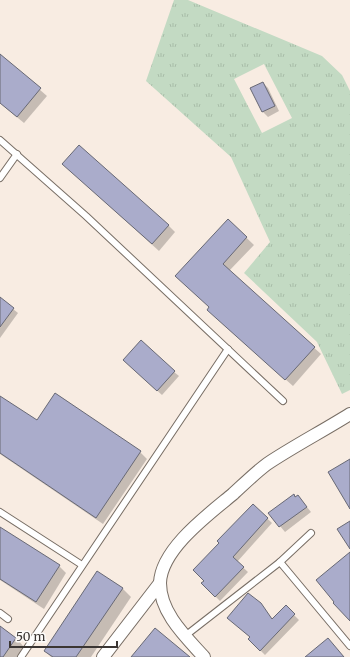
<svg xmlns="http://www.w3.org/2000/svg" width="350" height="657" font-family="Merriweather,serif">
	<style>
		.park { fill: url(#park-tufts); fill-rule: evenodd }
		.shadow { fill: #0003 }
		.building { fill: #aaaccb; stroke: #686975 }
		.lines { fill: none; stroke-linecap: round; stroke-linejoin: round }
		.service-casing { stroke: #786e65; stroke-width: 8 }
		.minor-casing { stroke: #786e65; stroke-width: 14 }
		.service { stroke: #fff; stroke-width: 6 }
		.minor { stroke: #fff; stroke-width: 12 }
	</style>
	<defs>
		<pattern id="park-tufts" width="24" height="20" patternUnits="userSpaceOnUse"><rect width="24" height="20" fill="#c3dac3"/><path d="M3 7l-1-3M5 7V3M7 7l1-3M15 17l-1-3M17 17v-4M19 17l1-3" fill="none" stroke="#a8bca8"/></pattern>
	</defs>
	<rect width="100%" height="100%" fill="#f8ece2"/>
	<path class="park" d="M174,0H188L322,56L342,75L350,91V390L342,394L317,342L244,273L270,242L231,157L146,81ZM264,64L292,118L262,133L234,79Z"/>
	<g class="shadow">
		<path d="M0,55L47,96L24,123L0,103Z"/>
		<path d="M263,83L268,88L279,111L268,117L263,112L251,89Z"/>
		<path d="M63,164L168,225L175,232L159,251Z"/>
		<path d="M228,220L254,245L229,271L321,354L293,386L215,317L210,308Z"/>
		<path d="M3,301L18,313L0,338V304Z"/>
		<path d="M129,365L174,372L179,376L162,395Z"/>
		<path d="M0,397L37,422L140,452L147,459L103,524L0,454Z"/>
		<path d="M294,496L296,497L298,496L311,512L285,532L270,514Z"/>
		<path d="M253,505L272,523L237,562L248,572L220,601L202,583Z"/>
		<path d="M0,528L59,566L66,573L44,609L0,580Z"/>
		<path d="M122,588L131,597L91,657H51L45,651Z"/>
		<path d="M260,604L273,620L286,607L299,620L265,655L249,639L251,638L233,622Z"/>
		<path d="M0,628L16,638L24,647L18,657H0Z"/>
	</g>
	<g class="building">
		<path d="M0,54L41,88L17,117L0,103Z"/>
		<path d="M263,82L275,106L262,112L250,88Z"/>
		<path d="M79,145L169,225L152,244L62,164Z"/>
		<path d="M228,219L247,237L223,264L315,347L285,380L207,310L209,307L175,276Z"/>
		<path d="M0,297L14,308L0,327Z"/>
		<path d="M141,340L175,371L157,391L123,360Z"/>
		<path d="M55,393L141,451L96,518L0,453V396L37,420Z"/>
		<path d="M350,459V509L328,472Z"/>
		<path d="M294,494L295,497L298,495L307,507L279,527L268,513Z"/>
		<path d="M253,504L268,518L233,557L244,567L215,597L201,583L204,581L193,570L219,543L217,541Z"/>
		<path d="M350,521V549L337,529Z"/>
		<path d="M0,527L60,565L36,602L0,579Z"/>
		<path d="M350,552V621L333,603L334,602L316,580Z"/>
		<path d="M97,571L123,588L76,657H53L44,651Z"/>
		<path d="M248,593L261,603L272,619L286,605L295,614L260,651L248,639L250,637L227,618Z"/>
		<path d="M0,626L16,638L3,657H0Z"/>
		<path d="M155,628L190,657H131Z"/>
		<path d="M328,638L344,657H305Z"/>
	</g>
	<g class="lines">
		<defs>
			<g id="service">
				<path d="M0,140L86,216L283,401"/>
				<path d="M0,178L17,154"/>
				<path d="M0,512L82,565"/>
				<path d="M280,562L311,533"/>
				<path d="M0,613L8,619"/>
				<path d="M185,636L280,562L350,646"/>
				<path d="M21,657L228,349"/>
			</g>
			<g id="minor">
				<path d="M103,657L160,583"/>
				<path d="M204,657C186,637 160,613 160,583C161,549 209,514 233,494C244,484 255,473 267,464C294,446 323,431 350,414"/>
			</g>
		</defs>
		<use href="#service" class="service-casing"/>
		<use href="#minor" class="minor-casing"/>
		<use href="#service" class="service"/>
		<use href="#minor" class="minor"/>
	</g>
	<path d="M10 641v6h107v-6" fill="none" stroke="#3b3633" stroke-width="2"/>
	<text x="16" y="641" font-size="12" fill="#3b3633" stroke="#fdfbf9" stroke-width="3" paint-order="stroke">50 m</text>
</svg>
